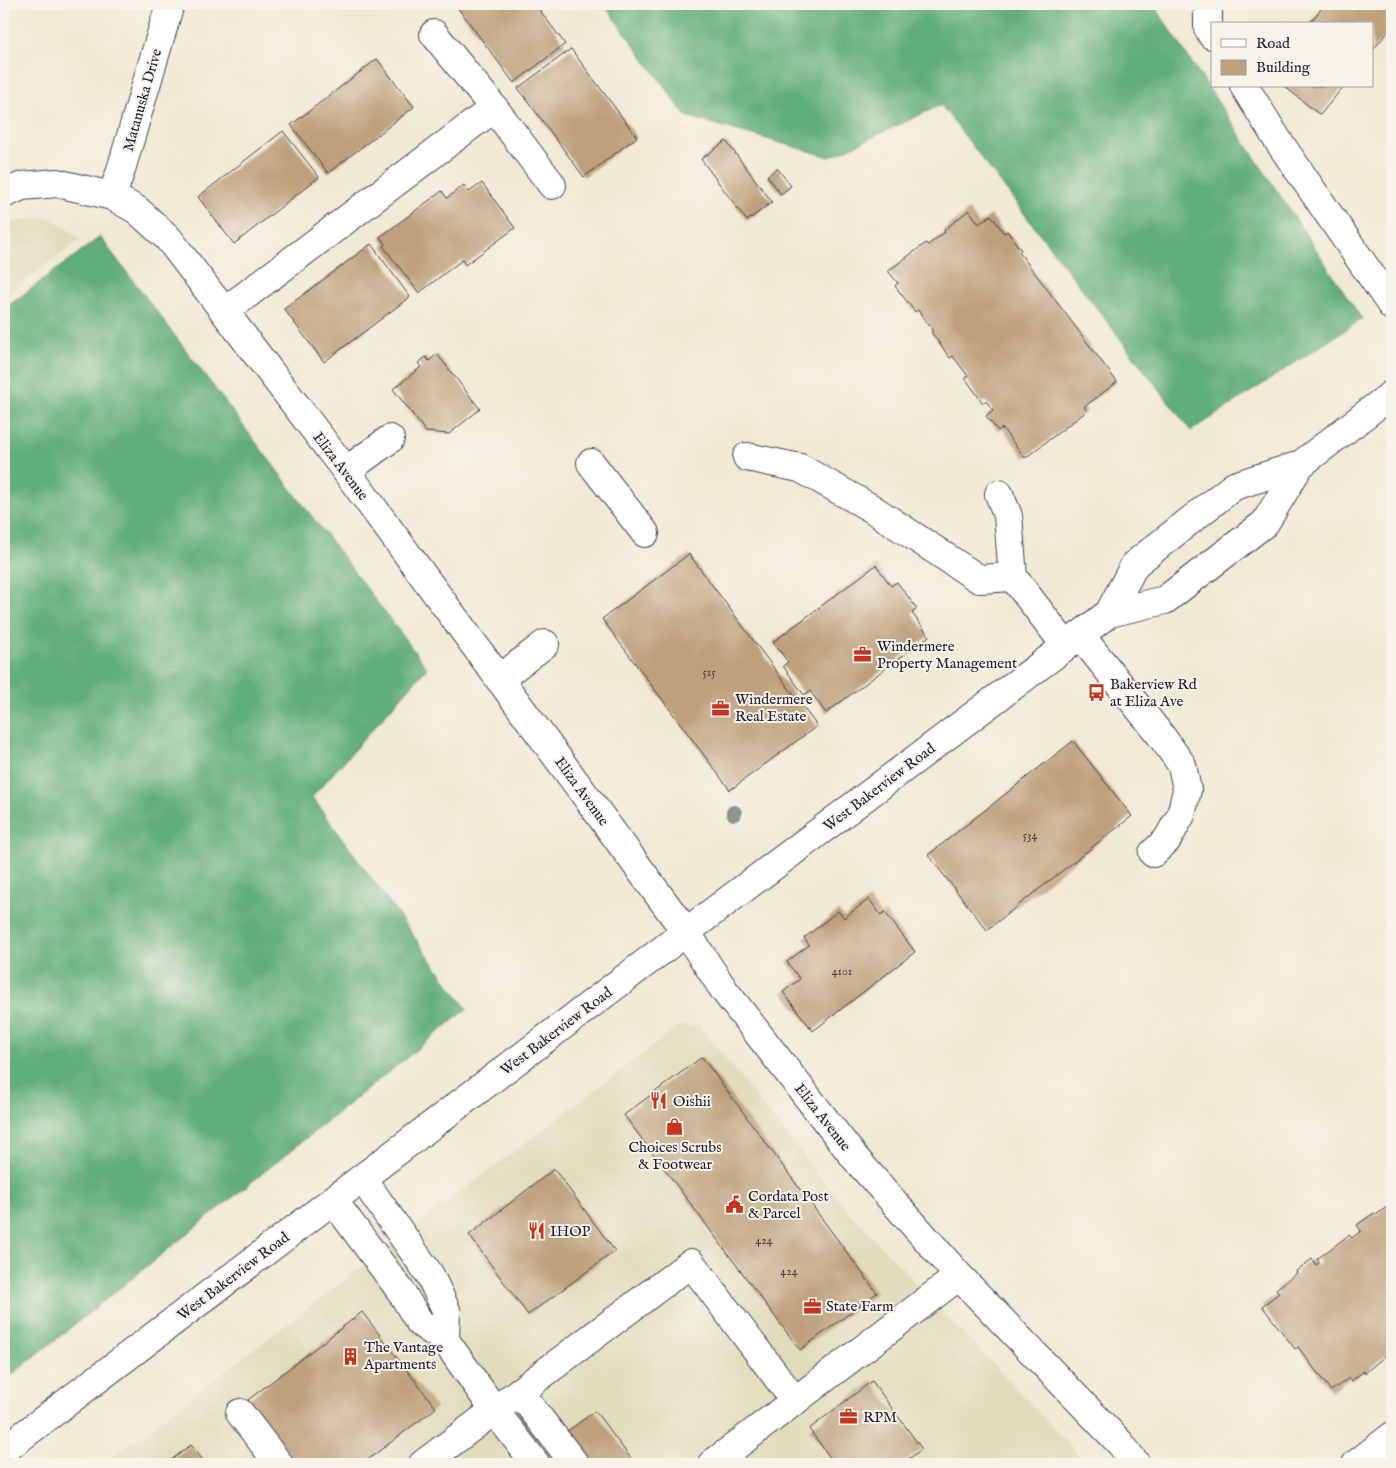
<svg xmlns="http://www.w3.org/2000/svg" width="1396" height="1468" font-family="'IM FELL English',serif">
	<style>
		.built { fill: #e1dcba }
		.forest { fill: #60ae79; stroke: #41685a }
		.building { fill: #bea07c }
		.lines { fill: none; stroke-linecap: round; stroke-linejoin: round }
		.minor-casing { stroke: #414052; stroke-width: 30 }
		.major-casing { stroke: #414052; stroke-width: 30 }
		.minor { stroke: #fff; stroke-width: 28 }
		.major { stroke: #fff; stroke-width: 28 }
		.tree { fill: #8c978d }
		.labels { text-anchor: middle; stroke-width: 4; stroke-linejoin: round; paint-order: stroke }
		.number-label { font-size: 12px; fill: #49424b }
		.street-label { font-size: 15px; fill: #22223b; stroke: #f7f3e8 }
		.poi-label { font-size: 15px; fill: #22223b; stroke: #f7f3e8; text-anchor: start }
	</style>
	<rect width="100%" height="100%" fill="#f7f3e8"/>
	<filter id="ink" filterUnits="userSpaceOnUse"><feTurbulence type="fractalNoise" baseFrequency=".02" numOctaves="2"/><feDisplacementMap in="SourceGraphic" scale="10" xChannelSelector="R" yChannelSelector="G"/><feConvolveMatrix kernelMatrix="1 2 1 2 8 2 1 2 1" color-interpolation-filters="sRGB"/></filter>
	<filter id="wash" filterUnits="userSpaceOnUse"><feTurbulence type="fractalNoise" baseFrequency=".0096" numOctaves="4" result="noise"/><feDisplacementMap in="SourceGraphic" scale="20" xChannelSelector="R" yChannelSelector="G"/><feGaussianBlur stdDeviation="1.12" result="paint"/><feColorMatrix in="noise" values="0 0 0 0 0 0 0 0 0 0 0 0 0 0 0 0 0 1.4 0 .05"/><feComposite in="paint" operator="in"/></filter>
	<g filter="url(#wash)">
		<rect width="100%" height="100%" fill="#f0e9d3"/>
		<g class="built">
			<path d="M49,217L81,239L4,296V225L7,222Z"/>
			<path d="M698,1025L846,1209L1087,1464H103L679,1026Z"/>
		</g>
		<g class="forest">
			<path d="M604,4H1153L1362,319L1191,431L941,105L830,157L686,116Z"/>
			<path d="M100,237L427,668L312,797L467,1009L4,1381V309Z"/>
		</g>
		<g id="blocks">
			<g class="building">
				<path d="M455,4H535L565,44L514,83Z"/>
				<path d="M1325,4H1392V27L1372,51V24H1309Z"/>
				<path d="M571,49L637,137L584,177L518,88Z"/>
				<path d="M377,59L414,107L328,173L291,125Z"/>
				<path d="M1284,86H1344L1320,115Z"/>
				<path d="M283,131L319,177L234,244L198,197Z"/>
				<path d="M726,141L772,202L747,221L701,159Z"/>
				<path d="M777,168L791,186L781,194L767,176Z"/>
				<path d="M482,183L515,228L465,265L462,260L419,293L383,246L385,244L380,237L442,191L447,198L464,185L469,192Z"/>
				<path d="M969,210L979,224L991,215L1004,233L1007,231L1021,250L1019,252L1117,382L1084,407L1087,411L1025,458L1002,428L998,431L986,416L993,410L986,401L983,403L965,378L968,376L953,356L950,358L931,332L933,331L918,310L915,312L895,286L898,283L888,271L926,243L928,245L945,232L944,230Z"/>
				<path d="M371,244L410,297L324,362L284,309Z"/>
				<path d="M437,354L480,409L449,434L426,432L393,389L421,367L418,363L426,357L429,361Z"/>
				<path d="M689,554L817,726L730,790L602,619Z"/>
				<path d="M876,565L891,586L897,582L917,609L912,613L929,636L826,713L810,691L804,695L783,666L788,662L773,642Z"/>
				<path d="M1073,741L1132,816L987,930L928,855Z"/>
				<path d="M869,899L881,915L885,912L915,952L813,1031L783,992L800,979L787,962L809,945L804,938L838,911L844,918Z"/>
				<path d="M702,1057L877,1293L800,1350L624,1115Z"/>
				<path d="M554,1169L615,1251L528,1315L469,1235Z"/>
				<path d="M1391,1204L1392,1205L1391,1345L1392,1350L1365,1373L1364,1371L1351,1381L1349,1378L1331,1391L1298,1347L1295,1349L1262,1306L1279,1293L1276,1289L1297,1273L1296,1271L1312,1259L1316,1265L1320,1262L1317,1259L1349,1235L1352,1238L1361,1231L1357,1225L1374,1213L1376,1215Z"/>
				<path d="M362,1312L436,1408L362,1464H297L248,1400Z"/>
				<path d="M872,1381L922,1449L902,1464H835L809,1429Z"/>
				<path d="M595,1411L635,1464H583L561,1436Z"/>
				<path d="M191,1445L206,1464H166Z"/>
			</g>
		</g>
	</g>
	<g filter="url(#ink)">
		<use href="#blocks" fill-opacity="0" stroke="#414052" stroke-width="1"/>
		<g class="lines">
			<defs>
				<g id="minor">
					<path d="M1208,4V28L1212,35"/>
					<path d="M434,34L494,108"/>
					<path d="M1244,86L1279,142L1392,306"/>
					<path d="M4,194L22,186L57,183L112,196L137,210L168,238L346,471L686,932L724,990L855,1158L959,1276L1120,1443L1136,1464"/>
					<path d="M112,196L120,173L170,4"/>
					<path d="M225,311L494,108L552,185"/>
					<path d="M747,457L800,468L871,508L979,579L1013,577"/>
					<path d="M591,463L645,533"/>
					<path d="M346,471L390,439"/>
					<path d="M999,494L1008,516L1013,577L1066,646"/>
					<path d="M1080,635L1162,737L1182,765L1187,790L1181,815L1167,840L1153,853"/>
					<path d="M499,679L545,644"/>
					<path d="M333,1200L400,1290L420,1323L445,1340L446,1310L430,1275L362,1178"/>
					<path d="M445,1340L495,1411L536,1464"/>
					<path d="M519,1392L575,1464"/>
					<path d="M240,1413L279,1464"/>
					<path d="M423,1464L691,1263L795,1401"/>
					<path d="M712,1464L959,1276"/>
					<path d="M1356,1464L1392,1436"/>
				</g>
				<g id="major">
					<path d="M1109,613L1165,600L1265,523L1300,465"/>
					<path d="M4,1450L686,932L1066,646L1109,613L1135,564L1234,486L1300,465L1392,394"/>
				</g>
			</defs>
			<use href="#minor" class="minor-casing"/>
			<use href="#major" class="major-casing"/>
			<use href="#minor" class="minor"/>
			<use href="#major" class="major"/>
		</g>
		<circle class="tree" cx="734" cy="813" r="8"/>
	</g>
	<defs>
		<symbol id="office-bare" viewBox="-9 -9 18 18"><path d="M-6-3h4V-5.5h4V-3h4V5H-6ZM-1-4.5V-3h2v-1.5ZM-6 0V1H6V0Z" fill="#c8321e" stroke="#f7f3e8" stroke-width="2.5" paint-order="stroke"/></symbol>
		<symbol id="bus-bare" viewBox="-9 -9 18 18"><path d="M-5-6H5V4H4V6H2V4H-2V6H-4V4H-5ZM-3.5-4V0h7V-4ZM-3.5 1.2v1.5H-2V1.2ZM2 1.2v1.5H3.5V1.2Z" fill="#c8321e" stroke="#f7f3e8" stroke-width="2.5" paint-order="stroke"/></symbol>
		<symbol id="restaurant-bare" viewBox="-9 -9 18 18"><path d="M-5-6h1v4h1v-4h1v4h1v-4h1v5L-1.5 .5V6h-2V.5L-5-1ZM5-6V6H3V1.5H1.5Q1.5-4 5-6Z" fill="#c8321e" stroke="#f7f3e8" stroke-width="2.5" paint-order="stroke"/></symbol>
		<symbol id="shop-bare" viewBox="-9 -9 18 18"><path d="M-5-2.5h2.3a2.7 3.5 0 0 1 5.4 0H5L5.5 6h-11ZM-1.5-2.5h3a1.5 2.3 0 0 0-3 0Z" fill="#c8321e" stroke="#f7f3e8" stroke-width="2.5" paint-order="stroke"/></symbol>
		<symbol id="civic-bare" viewBox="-9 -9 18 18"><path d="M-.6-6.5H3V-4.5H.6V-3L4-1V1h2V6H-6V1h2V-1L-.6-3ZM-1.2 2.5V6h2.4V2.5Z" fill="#c8321e" stroke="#f7f3e8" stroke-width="2.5" paint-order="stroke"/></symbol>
		<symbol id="building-bare" viewBox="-9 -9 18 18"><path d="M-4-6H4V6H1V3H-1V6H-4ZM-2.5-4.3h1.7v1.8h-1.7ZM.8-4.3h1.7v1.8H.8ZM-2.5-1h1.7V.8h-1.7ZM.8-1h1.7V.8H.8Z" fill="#c8321e" stroke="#f7f3e8" stroke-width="2.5" paint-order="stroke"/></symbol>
	</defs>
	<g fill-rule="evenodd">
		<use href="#office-bare" x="850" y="642" width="25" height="25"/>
		<use href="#bus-bare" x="1084" y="680" width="25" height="25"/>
		<use href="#office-bare" x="708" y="696" width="25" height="25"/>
		<use href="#restaurant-bare" x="646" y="1088" width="25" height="25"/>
		<use href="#shop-bare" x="662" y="1114" width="25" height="25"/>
		<use href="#civic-bare" x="722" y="1192" width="25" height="25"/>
		<use href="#restaurant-bare" x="524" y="1218" width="25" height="25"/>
		<use href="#office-bare" x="800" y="1294" width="25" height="25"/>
		<use href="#building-bare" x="338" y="1344" width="25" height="25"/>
		<use href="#office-bare" x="836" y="1404" width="25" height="25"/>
	</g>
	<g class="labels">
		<g class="number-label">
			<text x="709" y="676">515</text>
			<text x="1030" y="839">534</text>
			<text x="842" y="975">4101</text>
			<text x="764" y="1244">424</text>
			<text x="789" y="1275">424</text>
		</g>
		<g class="street-label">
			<text transform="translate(142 100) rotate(-74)" y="5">Matanuska Drive</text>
			<text transform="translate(341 466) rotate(53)" y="5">Eliza Avenue</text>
			<text transform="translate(879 787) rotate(-37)" y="5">West Bakerview Road</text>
			<text transform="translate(582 791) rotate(54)" y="5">Eliza Avenue</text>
			<text transform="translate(556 1031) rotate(-37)" y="5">West Bakerview Road</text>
			<text transform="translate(823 1117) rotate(52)" y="5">Eliza Avenue</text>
			<text transform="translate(233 1276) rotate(-37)" y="5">West Bakerview Road</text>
		</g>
		<g class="poi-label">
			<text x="877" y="651">Windermere<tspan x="877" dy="17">Property Management</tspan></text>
			<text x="1110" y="689">Bakerview Rd<tspan x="1110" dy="17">at Eliza Ave</tspan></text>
			<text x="735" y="704">Windermere<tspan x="735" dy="17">Real Estate</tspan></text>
			<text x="673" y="1106">Oishii</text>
			<text x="675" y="1152" text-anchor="middle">Choices Scrubs<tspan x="675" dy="17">&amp; Footwear</tspan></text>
			<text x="748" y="1201">Cordata Post<tspan x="748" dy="17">&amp; Parcel</tspan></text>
			<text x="550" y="1236">IHOP</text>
			<text x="826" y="1311">State Farm</text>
			<text x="364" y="1352">The Vantage<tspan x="364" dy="17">Apartments</tspan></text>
			<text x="863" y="1422">RPM</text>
		</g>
	</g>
	<rect width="1396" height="1468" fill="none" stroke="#f7f3e8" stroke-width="20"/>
	<rect x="1211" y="22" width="162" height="65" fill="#f7f3e8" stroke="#a29fa3"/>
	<rect x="1221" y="39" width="25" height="8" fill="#ffffff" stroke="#a29fa3"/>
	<text x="1256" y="48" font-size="15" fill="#22223b">Road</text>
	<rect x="1221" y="60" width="25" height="15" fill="#bea07c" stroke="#a29fa3"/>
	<text x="1256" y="72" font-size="15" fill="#22223b">Building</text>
</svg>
